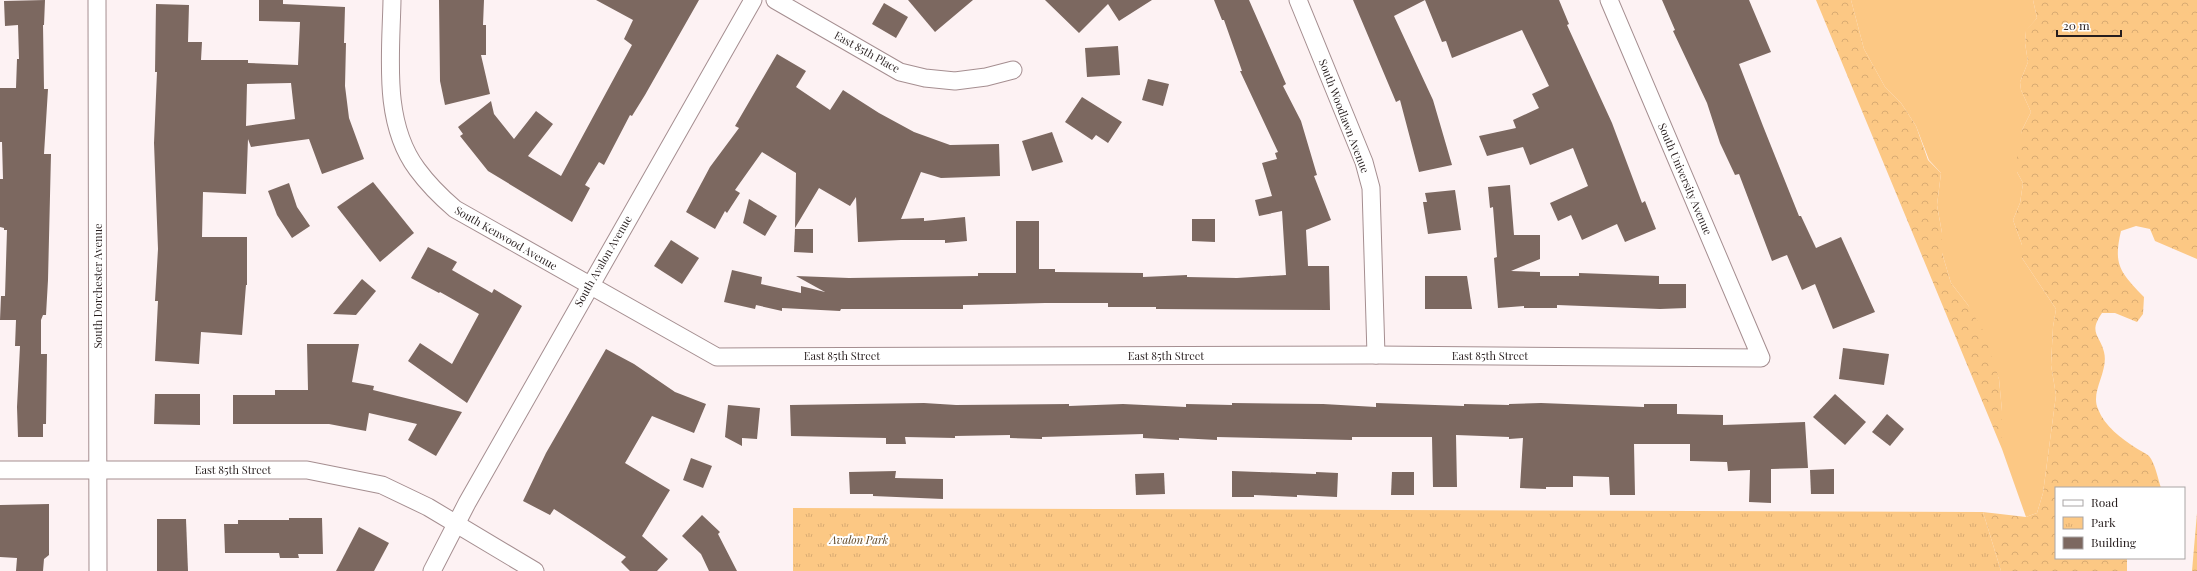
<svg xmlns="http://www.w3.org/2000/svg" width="2197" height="571" font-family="'Playfair Display',serif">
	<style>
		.green { fill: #fcc884 }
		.forest { fill: url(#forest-crowns) }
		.park { fill: url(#park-tufts) }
		.building { fill: #7c6860; fill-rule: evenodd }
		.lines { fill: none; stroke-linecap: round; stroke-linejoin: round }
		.street-casing { stroke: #a58e90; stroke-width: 19 }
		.street { stroke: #fff; stroke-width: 17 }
		.labels { text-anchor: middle; stroke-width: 4; stroke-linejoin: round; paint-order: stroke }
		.street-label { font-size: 11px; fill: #271e1e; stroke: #fff }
		.park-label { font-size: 11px; font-style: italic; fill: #5d4422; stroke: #fff }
	</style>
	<defs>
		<pattern id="forest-crowns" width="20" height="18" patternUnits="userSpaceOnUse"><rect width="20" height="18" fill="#fcc884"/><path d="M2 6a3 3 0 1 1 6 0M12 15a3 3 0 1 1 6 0" fill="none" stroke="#d8ab72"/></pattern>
		<pattern id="park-tufts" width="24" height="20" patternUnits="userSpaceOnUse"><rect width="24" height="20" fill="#fcc884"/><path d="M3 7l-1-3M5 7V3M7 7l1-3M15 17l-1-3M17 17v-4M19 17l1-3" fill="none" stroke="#d8ab72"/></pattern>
	</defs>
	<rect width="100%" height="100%" fill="#fdf2f3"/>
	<path class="green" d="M1851,0H2033L2037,18L2026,31L2025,43L2028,62L2020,82L2021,90L2031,112L2022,130L2017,172L2023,183L2020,203L2013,220L2022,245V258L2056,309L2053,327L2051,365L2056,395L2043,493L2037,513L2026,517L2002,449V411L1999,379L1968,305L1951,283L1942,253V233L1937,205L1941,173L1929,160L1916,126L1901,103L1885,87L1864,49Z"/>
	<g class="forest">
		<path d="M1816,0H1851L1864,49L1885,87L1901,103L1916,126L1928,160L1941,173L1937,205L1942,233V253L1951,283L1968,305L1984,332L1999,379L2002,411V449Z"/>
		<path d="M2033,0H2197V259L2155,241L2150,229L2136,226L2121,231C2113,265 2120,272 2144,297L2143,314L2137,322L2115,313H2102C2088,333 2100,335 2104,352C2109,372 2090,391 2098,409C2105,427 2121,438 2136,448C2140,451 2146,453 2149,456C2155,463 2158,479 2161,488H2056V558H2127V571H2001L1983,512L2026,517L2037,513L2043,493L2056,395L2051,365L2053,327L2056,309L2022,258V245L2013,220L2020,203L2023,183L2017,172V150L2022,130L2031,112L2021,90L2020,82L2028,62L2025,43L2026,30L2037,18Z"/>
		<path d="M2197,513V571H2192Z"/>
	</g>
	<path class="park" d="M793,508L1983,512L2001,571H793Z"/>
	<g class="building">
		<path d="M45,0L44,25H43L44,89H48L44,154H51L48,280L46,315H43L41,320V354H47L46,424H43V437H18L17,407L20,346H15L16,320H0L1,296H5L7,230H4V228L0,227V179H3L2,142H0V88H16L17,59H19L18,25L5,26L4,1Z"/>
		<path d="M259,0H283V4L345,7L344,43H346L345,86L349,118L364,159L322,174L309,139L251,147L248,139L246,194L203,192L202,237H247V285H246L242,335L201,332L199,364L155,361L158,301H155L158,249L154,143L157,72H155L156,4L189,5L188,42H202L201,60H248V63L298,65L300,22L259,21ZM291,83L295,119L246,126L247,84Z"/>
		<path d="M439,0H484L483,25H486V55H481L490,94L445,105L440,81Z"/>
		<path d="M596,0H699L645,95L632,116L630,115L604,165L599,162L585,185L590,188L572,222L488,171L460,136L463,134L458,127L491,101L494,114L514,139L536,111L553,124L528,156L561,176L632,45L624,39L633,20Z"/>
		<path d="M908,0H973L935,32Z"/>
		<path d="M1045,0H1152L1119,21L1108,4L1079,33Z"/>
		<path d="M1214,0H1249L1286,84L1283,86L1301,121L1317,175L1314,176L1331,220L1306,230L1308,266H1329L1330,310L1156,309V307H1108V303H1045L963,305V309H841L840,311L782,308V311L756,305L755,309L724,302L732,270L762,277L761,284L801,293V286L825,292L796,276L849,278L978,276V273H1016V221H1039V269H1055V272L1143,273V277L1187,275V277L1237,278L1286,275L1282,211L1259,216L1255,200L1272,196L1262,163L1277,159L1275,153L1278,152L1240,71H1242L1224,20H1222Z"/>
		<path d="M1353,0H1559L1569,24L1567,25L1612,123L1642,203L1645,201L1656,229L1625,242L1617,224L1582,240L1571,215L1558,221L1550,203L1588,186L1573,148L1530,165L1523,147L1487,156L1479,136L1516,128L1513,120L1539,108L1532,94L1549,86L1522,30L1452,58L1446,41L1442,42L1425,0L1394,16L1433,100L1452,165L1419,172L1400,100L1396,102Z"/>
		<path d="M1662,0H1749L1771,52L1739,64L1763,126L1799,216H1801L1816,248L1841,237L1875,312L1833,329L1815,284L1802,290L1787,255L1772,261L1739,174L1735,175L1720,143L1707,103L1673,31L1675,30Z"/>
		<path d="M884,3L908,17L896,38L872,24Z"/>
		<path d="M1118,46L1120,75L1087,77L1085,48Z"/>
		<path d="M777,54L806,71L796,87L830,110L843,90L879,113L914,132L950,145L999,144L1000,176L941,178L921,172L901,219L924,218V221L965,217L967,241L945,243V240H901L858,242L856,197L850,206L819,188L795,228L796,173L762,152L735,190L740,193L727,213L725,211L715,229L686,212L710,167L739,128L735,126Z"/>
		<path d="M1148,79L1169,84L1163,106L1142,100Z"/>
		<path d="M1082,97L1122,122L1108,143L1096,135L1092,140L1065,122Z"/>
		<path d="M1052,132L1063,162L1032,171L1022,141Z"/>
		<path d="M373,182L414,233L380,262L337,207Z"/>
		<path d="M289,183L297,207L310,226L292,238L277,215L268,191Z"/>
		<path d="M1510,185L1514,235H1540V259L1511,271L1540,272V276H1579V273L1659,276V284H1686V308L1660,309L1557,305V308H1524V306L1498,308L1494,258L1497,257L1493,207L1490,208L1488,187Z"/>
		<path d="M1455,190L1461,230L1428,234L1423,202H1427L1425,193Z"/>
		<path d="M749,199L777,216L765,236L743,223Z"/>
		<path d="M1192,219H1215V242L1192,241Z"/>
		<path d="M795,229H813V253L794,252Z"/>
		<path d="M671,240L699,258L682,284L654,266Z"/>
		<path d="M428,247L457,262L452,270L492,293L494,289L522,306L467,403L408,361L420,343L452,364L479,314L440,292L439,293L411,278Z"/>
		<path d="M1425,276H1467L1472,309H1425Z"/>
		<path d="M362,279L376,291L356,315L333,314Z"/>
		<path d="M307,344H359L352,382L374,386L373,390L462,412L436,456L408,440L417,424L369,413L366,431L329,424H233V395H275V390H308Z"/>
		<path d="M1843,348L1889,354L1884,385L1839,379Z"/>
		<path d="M606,349L634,364L675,392L706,404L694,433L652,416L625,463L670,490L642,536L668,559L657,571H630L621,562L626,557L588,531L554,509L550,515L523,501L546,453Z"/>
		<path d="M155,394H200V425L154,424Z"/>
		<path d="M1835,394L1866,422L1845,445L1813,417Z"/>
		<path d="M924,403L956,405L1069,404V406L1123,404L1186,407V404L1232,405V403L1323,404L1376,407V403L1464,406V404L1509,405V404L1541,403L1644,407V404H1677V414L1723,415V425L1805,422L1808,468L1771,469V503L1749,502L1750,470L1728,471L1727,462L1690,461V444H1634L1635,495H1610L1609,477L1573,476V487H1546V489L1520,488L1523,438L1509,439V437L1456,435L1457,487H1433L1432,437H1352V440L1217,437V440L1179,438V440L1143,438V434L1042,437V439L1010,438V435L955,436V438L905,437L906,444H886V438L791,436L790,405Z"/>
		<path d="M728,405L760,408L757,439L742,438V446L725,437Z"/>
		<path d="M1887,414L1904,429L1890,446L1872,432Z"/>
		<path d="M691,458L712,466L703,488L683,480Z"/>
		<path d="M1834,469V494H1811L1810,470Z"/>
		<path d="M896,471L895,478L943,479V499L873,496V494H850L849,472Z"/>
		<path d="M1232,471L1316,474V472L1338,473L1337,497L1297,495V497L1254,495V497H1232Z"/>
		<path d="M1392,472H1414V495H1391Z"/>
		<path d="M1164,473L1165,494L1136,495L1135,474Z"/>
		<path d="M49,504V555L44,559L43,571H16L17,558L0,557V505Z"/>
		<path d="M702,515L720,532L718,534L737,571H709L701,554L682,536Z"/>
		<path d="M289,518H322L323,554H298L299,558H280L279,553H225L224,524H238V520H289Z"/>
		<path d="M157,519H186L188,571H157Z"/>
		<path d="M359,527L389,543L374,571H336Z"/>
	</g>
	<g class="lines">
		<defs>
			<g id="street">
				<path d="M97,0L98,571"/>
				<path d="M392,0C391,55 382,122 417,169C428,184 441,197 455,209L717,357L1376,355L1761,358L1609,0"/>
				<path d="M775,0L900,72L925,78L955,81L986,77L1013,70"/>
				<path d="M1298,0L1364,162L1371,188L1376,355"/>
				<path d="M0,470H307L382,485L428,507L535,571"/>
				<path d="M432,571L467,503L753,0"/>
			</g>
		</defs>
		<use href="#street" class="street-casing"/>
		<use href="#street" class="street"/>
	</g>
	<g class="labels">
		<g class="street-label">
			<text transform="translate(867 52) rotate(29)" y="4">East 85th Place</text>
			<text transform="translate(1344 116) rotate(69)" y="4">South Woodlawn Avenue</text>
			<text transform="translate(1685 179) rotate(67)" y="4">South University Avenue</text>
			<text transform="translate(506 238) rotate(30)" y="4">South Kenwood Avenue</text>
			<text transform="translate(603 261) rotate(-60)" y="4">South Avalon Avenue</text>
			<text transform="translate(98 286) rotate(-90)" y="4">South Dorchester Avenue</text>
			<text x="842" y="360">East 85th Street</text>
			<text x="1166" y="360">East 85th Street</text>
			<text x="1490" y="360">East 85th Street</text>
			<text x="233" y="474">East 85th Street</text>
		</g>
		<g class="park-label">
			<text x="859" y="544">Avalon Park</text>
		</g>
	</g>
	<rect x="2055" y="487" width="130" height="72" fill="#ffffff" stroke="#a9a5a5"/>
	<rect x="2063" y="500" width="20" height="6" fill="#ffffff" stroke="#a9a5a5"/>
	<text x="2091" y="507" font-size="12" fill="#271e1e">Road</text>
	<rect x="2063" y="517" width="20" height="12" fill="url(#park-tufts)" stroke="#a9a5a5"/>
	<text x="2091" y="527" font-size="12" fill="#271e1e">Park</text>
	<rect x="2063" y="537" width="20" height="12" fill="#7c6860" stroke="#a9a5a5"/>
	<text x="2091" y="547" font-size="12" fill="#271e1e">Building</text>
	<path d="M2057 30v6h64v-6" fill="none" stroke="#271e1e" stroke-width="2"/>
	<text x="2063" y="30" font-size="12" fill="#271e1e" stroke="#ffffff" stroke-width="3" paint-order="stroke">20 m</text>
</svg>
